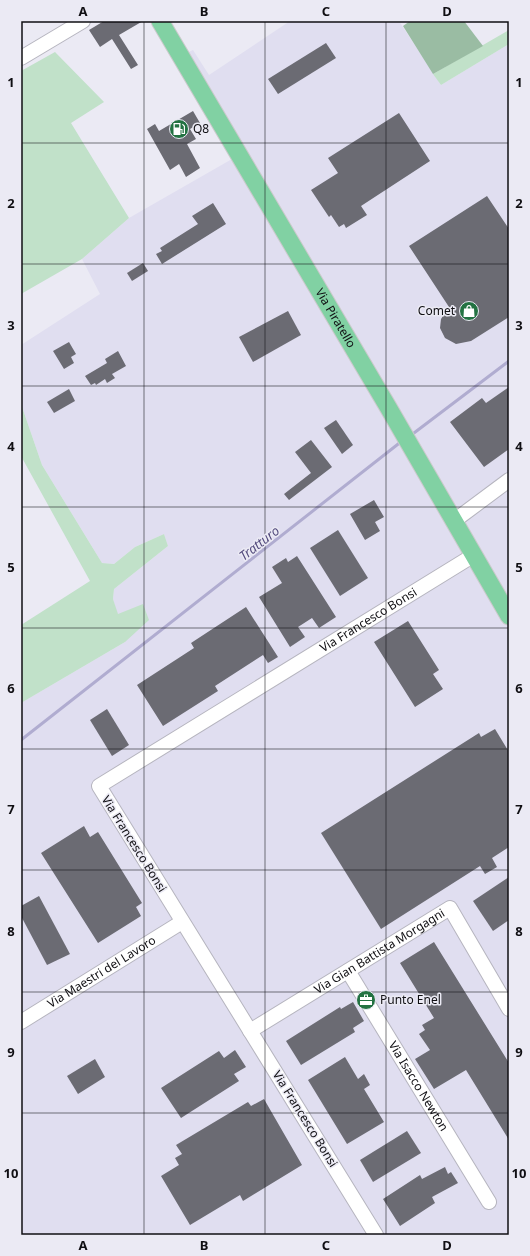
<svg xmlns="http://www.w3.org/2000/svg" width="530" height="1256" font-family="'Noto Sans',sans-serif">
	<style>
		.built { fill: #e0def0 }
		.green { fill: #c1e1c9 }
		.forest { fill: #9abca3 }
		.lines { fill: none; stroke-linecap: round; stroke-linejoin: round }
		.stream { stroke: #b0acd0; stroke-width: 3 }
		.building { fill: #6b6b73 }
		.minor-casing { stroke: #b6b5bf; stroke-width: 16 }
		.major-casing { stroke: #cacacb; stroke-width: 19 }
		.minor { stroke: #fff; stroke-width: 14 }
		.major { stroke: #81d1a3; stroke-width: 17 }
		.grid { fill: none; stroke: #100f13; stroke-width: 1; stroke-opacity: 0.55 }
		.labels { text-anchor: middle; stroke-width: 3; stroke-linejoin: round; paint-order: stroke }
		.poi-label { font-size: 12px; fill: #100f13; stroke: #ebeaf4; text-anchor: start }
		.street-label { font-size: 12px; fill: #100f13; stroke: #ebeaf4 }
		.water-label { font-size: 13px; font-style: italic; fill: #534b7d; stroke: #ebeaf4 }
		.neatline { fill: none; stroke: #100f13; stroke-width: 1.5 }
		.grid-label { font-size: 13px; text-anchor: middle; font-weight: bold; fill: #100f13 }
	</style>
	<rect width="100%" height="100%" fill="#ebeaf4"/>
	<path class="built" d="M290,21H399L441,85L509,44V1235H21V703L125,642L113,599L114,589L168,546L164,534L135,547L114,564L102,563L42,465L21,404V345L100,294L82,259L129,218L232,159L176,58L193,50L209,75Z"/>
	<g class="green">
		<path d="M509,30V44L441,85L433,74Z"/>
		<path d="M55,52L104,102L71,123L129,218L82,259L21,294V71Z"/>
		<path d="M21,404L42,465L102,563L114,564L135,547L164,534L168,546L114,589L113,599L118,614L143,604L149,620L125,642L21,703V625L90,581L21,456Z"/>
	</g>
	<path class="forest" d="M410,21H464L483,46L433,74L403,26Z"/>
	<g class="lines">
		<g class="stream">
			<path d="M410,436L509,361"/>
			<path d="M21,740L402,441"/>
		</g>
	</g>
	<g class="building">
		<path d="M104,21H143L119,35L138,65L131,69L112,39L100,47L89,30Z"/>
		<path d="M326,43L336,58L278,94L268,79Z"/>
		<path d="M193,111L200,123L190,129L196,139L187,144L200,168L186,177L179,164L170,170L147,129L155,124L159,131Z"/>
		<path d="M399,113L430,161L361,206L367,215L346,228L344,224L339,227L331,215L329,217L311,190L338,173L328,158Z"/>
		<path d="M487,196L509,229V317L471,341L456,344L445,338L440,328L441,319L449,307L409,246Z"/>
		<path d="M213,203L226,224L162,264L156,254L162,251L160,248L198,224L192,216Z"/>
		<path d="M143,263L148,271L132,281L127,273Z"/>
		<path d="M288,311L301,335L253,362L239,337Z"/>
		<path d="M69,342L76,354L71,357L74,363L64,369L53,351Z"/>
		<path d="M118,351L126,366L112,374L115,378L107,383L105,379L96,385L95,383L91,385L85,376L107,363L105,359Z"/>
		<path d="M509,387V449L484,467L450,422L482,398L486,403Z"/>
		<path d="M69,389L75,401L54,413L47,402Z"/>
		<path d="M336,420L353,445L342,454L324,428Z"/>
		<path d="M311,440L332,467L289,500L284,494L311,473L295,452Z"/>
		<path d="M374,500L384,517L375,522L380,531L365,540L350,514Z"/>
		<path d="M338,530L368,578L340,596L310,548Z"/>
		<path d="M297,556L336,617L319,628L312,618L298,627L305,637L290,647L259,597L282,583L272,567L286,558L288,562Z"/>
		<path d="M246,607L278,657L268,663L263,655L215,686L218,691L163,726L137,685L194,648L191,643Z"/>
		<path d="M408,621L439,670L433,674L443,689L415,707L374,642Z"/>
		<path d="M107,709L129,745L112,756L90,720Z"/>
		<path d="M495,729L509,752V847L492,858L497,867L485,874L480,866L381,929L321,833L479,733L481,737Z"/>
		<path d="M84,826L90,837L98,832L142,903L136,907L141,916L98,943L41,853Z"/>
		<path d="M509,877V920L493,931L473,901Z"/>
		<path d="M39,896L70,954L47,965L21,916V906Z"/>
		<path d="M434,942L509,1063V1140L466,1070L434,1089L415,1059L430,1050L419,1034L425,1030L422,1025L434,1018L400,963Z"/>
		<path d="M353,1002L364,1021L353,1028L355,1032L301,1065L286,1041L340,1007L341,1009Z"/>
		<path d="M235,1050L246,1067L234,1074L239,1081L181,1118L161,1088L219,1051L224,1058Z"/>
		<path d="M345,1057L358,1079L364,1074L370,1085L364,1089L384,1122L347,1144L308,1080Z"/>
		<path d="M95,1059L105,1077L78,1094L67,1076Z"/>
		<path d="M264,1099L302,1165L243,1201L240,1195L190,1225L161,1176L179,1165L175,1158L182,1154L176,1145L248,1102L251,1106Z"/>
		<path d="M407,1131L421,1153L373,1182L360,1160Z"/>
		<path d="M445,1167L448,1174L451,1172L458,1183L432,1197L435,1203L400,1226L383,1199L420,1175L422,1179Z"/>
	</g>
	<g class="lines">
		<defs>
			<g id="minor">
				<path d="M21,58L83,21"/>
				<path d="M454,521L509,480"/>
				<path id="s1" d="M348,971L489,1202"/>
				<path id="s2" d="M21,1022L182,922"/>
				<path id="s3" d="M250,1031L450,908L509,1009"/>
				<path id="s4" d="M376,1235L99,786L474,555"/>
			</g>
			<g id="major">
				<path id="s5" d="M160,21L388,407L509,616"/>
			</g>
		</defs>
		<use href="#minor" class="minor-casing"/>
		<use href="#major" class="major-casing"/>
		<use href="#minor" class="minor"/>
		<use href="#major" class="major"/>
	</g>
	<path class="grid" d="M144,21V1235M265,21V1235M386,21V1235M21,143H509M21,264H509M21,386H509M21,507H509M21,628H509M21,749H509M21,870H509M21,992H509M21,1113H509"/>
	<defs>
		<symbol id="fuel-disc" viewBox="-11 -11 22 22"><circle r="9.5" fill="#237242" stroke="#ebeaf4"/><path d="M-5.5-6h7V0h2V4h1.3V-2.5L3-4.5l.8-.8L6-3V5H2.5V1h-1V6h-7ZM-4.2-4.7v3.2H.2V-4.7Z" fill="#fff"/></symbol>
		<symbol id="shop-disc" viewBox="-11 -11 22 22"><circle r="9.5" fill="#237242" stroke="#ebeaf4"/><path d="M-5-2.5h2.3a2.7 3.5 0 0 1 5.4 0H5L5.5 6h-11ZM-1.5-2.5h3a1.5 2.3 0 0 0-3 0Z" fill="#fff"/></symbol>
		<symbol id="office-disc" viewBox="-11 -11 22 22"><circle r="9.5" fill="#237242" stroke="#ebeaf4"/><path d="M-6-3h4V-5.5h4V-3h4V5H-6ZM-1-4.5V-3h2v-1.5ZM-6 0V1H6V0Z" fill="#fff"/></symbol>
	</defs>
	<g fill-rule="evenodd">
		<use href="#fuel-disc" x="168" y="118" width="22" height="22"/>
		<use href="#shop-disc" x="458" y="300" width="22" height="22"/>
		<use href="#office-disc" x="355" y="989" width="22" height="22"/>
	</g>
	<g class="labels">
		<g class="poi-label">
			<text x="193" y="133">Q8</text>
			<text x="455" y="315" text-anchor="end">Comet</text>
			<text x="380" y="1004">Punto Enel</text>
		</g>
		<g class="street-label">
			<text dy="4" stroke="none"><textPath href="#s5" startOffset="345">Via Piratello</textPath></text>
			<text dy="4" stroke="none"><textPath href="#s4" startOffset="844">Via Francesco Bonsi</textPath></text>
			<text transform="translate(134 844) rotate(58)" y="4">Via Francesco Bonsi</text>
			<text dy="4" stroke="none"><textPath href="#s3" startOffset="152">Via Gian Battista Morgagni</textPath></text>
			<text dy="4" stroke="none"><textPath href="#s2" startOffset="95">Via Maestri del Lavoro</textPath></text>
			<text dy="4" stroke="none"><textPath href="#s1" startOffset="135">Via Isacco Newton</textPath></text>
			<text transform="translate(305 1119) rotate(58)" y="4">Via Francesco Bonsi</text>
		</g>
		<g class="water-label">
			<text transform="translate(259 543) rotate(-38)" y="5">Tratturo</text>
		</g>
	</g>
	<rect width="530" height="1256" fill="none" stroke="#ebeaf4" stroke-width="44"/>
	<rect x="22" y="22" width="486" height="1212" class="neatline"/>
	<g class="grid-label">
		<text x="83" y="16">A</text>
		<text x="204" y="16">B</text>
		<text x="326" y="16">C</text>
		<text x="447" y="16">D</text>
		<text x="11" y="87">1</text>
		<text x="519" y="87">1</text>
		<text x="11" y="208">2</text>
		<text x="519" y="208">2</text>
		<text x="11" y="330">3</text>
		<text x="519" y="330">3</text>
		<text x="11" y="451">4</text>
		<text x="519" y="451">4</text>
		<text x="11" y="572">5</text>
		<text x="519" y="572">5</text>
		<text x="11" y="693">6</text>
		<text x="519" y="693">6</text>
		<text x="11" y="814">7</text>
		<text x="519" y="814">7</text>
		<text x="11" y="936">8</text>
		<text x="519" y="936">8</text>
		<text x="11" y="1057">9</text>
		<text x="519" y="1057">9</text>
		<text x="11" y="1178">10</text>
		<text x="519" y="1178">10</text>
		<text x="83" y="1250">A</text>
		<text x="204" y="1250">B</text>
		<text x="326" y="1250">C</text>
		<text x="447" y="1250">D</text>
	</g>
</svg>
